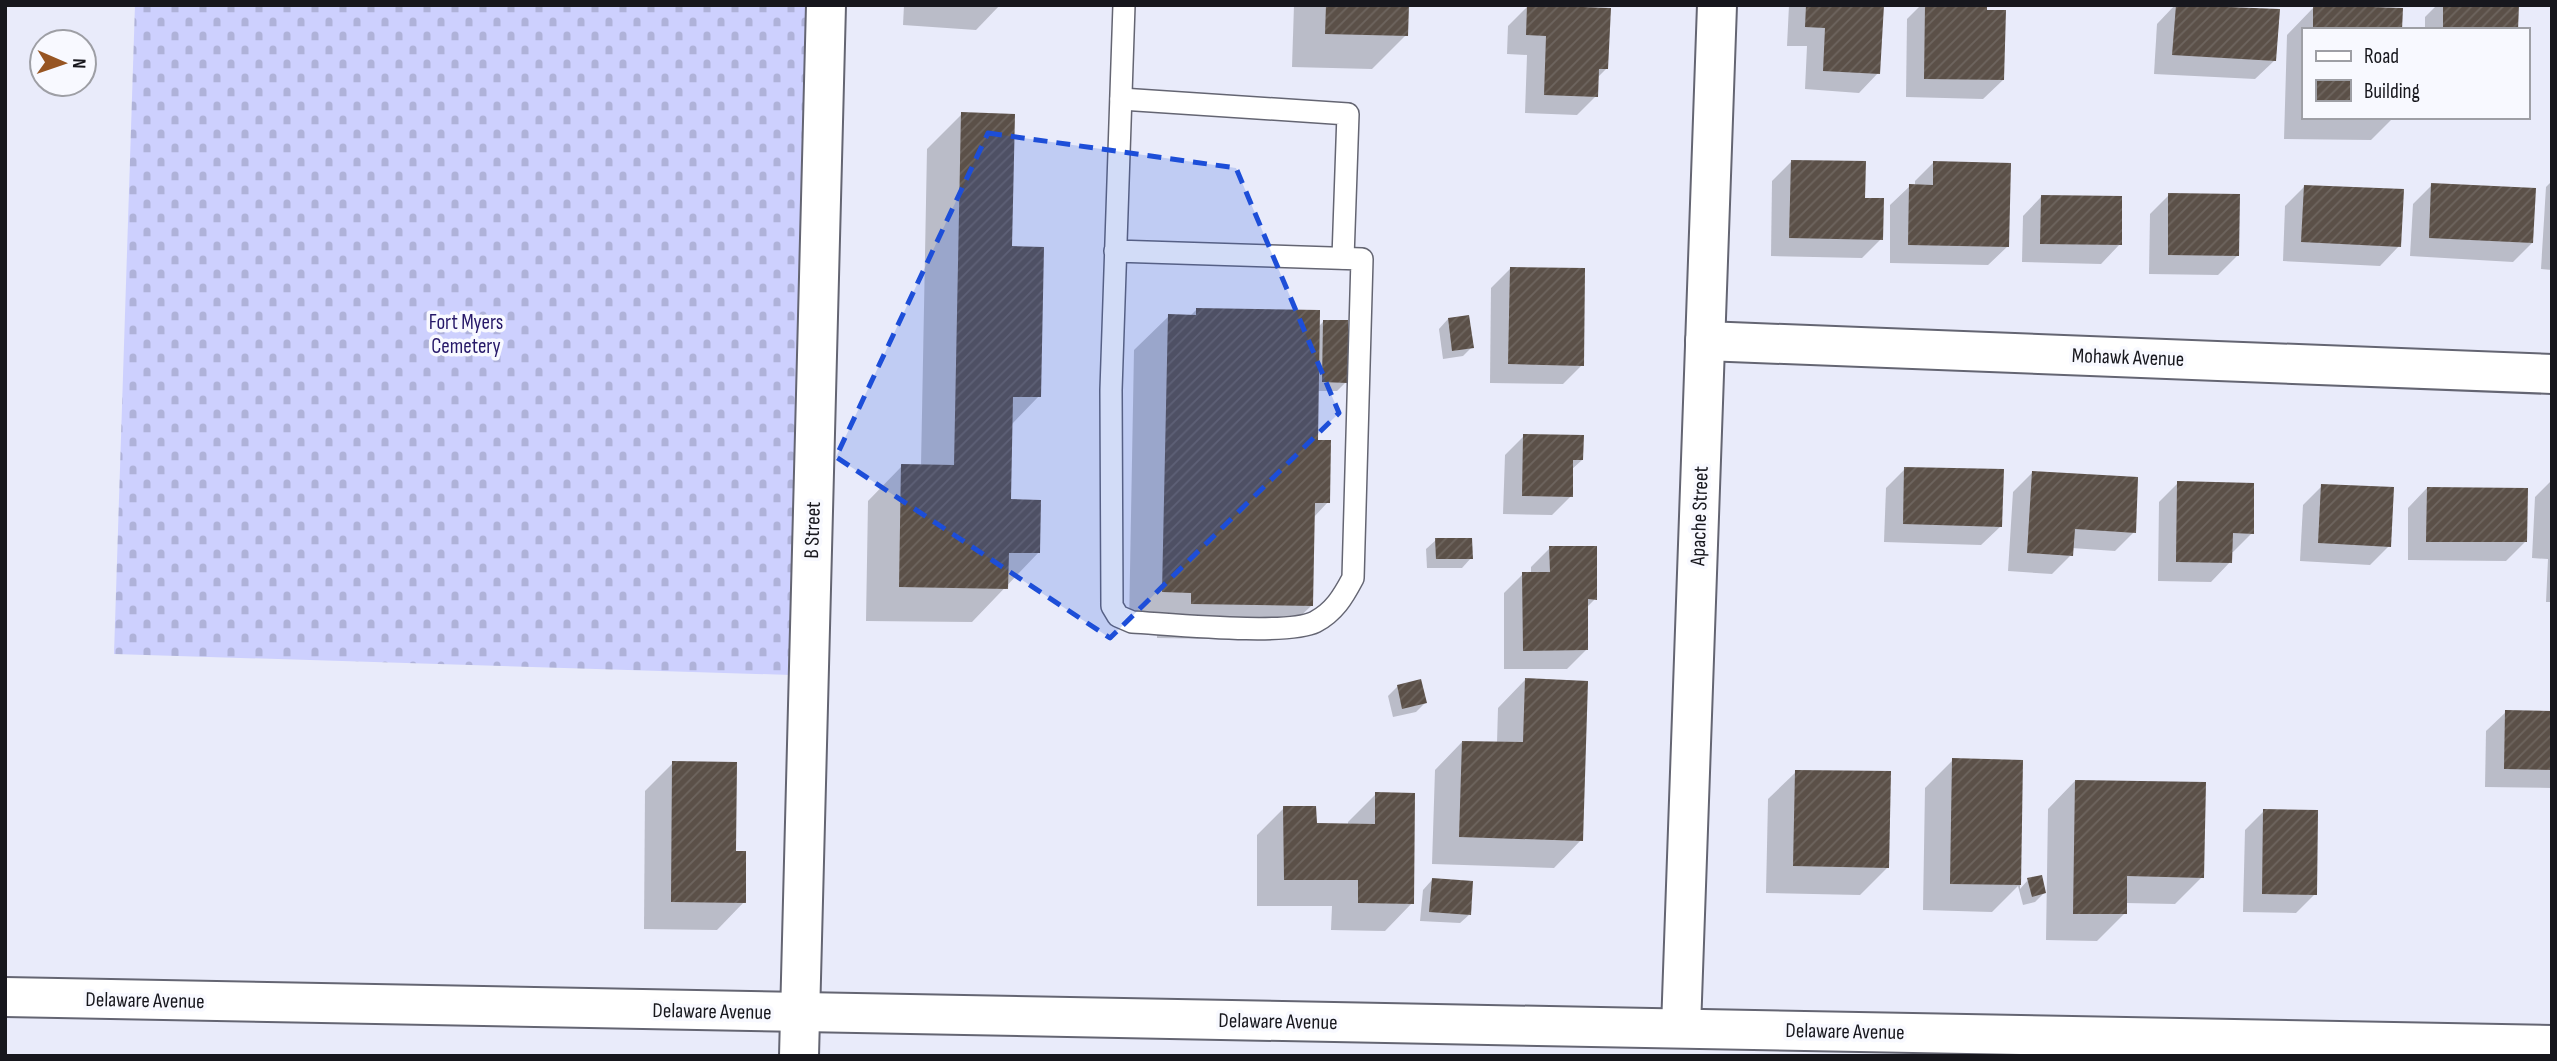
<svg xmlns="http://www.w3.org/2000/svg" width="2557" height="1061" font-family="'Sofia Sans Condensed',sans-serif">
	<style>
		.cemetery { fill: url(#cemetery-stones) }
		.shadow { fill: #0003 }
		.building { fill: url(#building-hatch) }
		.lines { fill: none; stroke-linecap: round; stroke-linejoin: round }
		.service-casing { stroke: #646572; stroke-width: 24 }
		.minor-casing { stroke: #646572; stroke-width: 42 }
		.service { stroke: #fff; stroke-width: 21 }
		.minor { stroke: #fff; stroke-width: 38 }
		.marked { fill: #1d4ed8; fill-opacity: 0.2; stroke: #1d4ed8; stroke-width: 5; stroke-dasharray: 14 9; stroke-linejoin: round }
		.labels { text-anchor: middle; stroke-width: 7; stroke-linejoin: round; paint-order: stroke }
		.park-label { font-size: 21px; fill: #261868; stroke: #f8f9ff }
		.street-label { font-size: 21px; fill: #17171d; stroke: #f8f9ff }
	</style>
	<defs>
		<pattern id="cemetery-stones" width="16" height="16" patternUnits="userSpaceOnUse" patternTransform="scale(1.75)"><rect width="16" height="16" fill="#cdd0fe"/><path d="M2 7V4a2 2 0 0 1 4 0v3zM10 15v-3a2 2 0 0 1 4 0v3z" fill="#afb2d9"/></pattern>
		<pattern id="building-hatch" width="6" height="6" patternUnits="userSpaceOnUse" patternTransform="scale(1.75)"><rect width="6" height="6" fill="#5b5048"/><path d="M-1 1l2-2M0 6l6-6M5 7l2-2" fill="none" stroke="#6e655f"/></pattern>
	</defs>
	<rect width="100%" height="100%" fill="#e9ebfa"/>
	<path class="cemetery" d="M135,5H807L791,675L114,654Z"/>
	<g class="shadow">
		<path d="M904,5H1000L976,30L903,25Z"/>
		<path d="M1294,5H1407L1406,35L1372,69L1292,67Z"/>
		<path d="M1789,5H1882L1878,73L1859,93L1805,89L1807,46H1787Z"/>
		<path d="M1921,5H1985L2003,80L1983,99L1906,97L1907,19Z"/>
		<path d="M2175,5L2278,10L2275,60L2255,79L2154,74L2157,24Z"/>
		<path d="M2437,5H2517L2516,30H2425V17Z"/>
		<path d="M1527,7L1607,68L1597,78L1596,96L1577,115L1525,113L1527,55L1507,54L1508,26Z"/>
		<path d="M2314,7L2401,30H2303V117H2394L2371,140L2284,139L2287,35Z"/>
		<path d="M962,114L1010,248L1039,396L1011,425L1010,500L1039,552L972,622L866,621L868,501L902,466H921L927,149Z"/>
		<path d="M1791,162L1863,200L1881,239L1862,258L1771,256L1772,181Z"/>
		<path d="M1934,162L2008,246L1988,265L1890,263V205L1910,186H1915V181Z"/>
		<path d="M2552,181V270L2541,269L2546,187Z"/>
		<path d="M2432,185L2532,243L2513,262L2410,256L2413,204Z"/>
		<path d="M2304,187L2399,246L2380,266L2283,261L2285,206Z"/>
		<path d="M2169,195L2237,256L2218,275L2149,274L2150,214Z"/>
		<path d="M2042,196L2120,244L2101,264L2022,262L2023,216Z"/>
		<path d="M1510,269L1582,365L1563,384L1490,383L1491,288Z"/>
		<path d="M1197,309L1318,327L1323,322L1346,382L1337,391H1317L1316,442L1328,502L1313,518L1311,606L1276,640L1157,638V626H1129L1134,350L1169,316H1190Z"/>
		<path d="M1448,319L1472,347L1463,356L1443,359L1439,329Z"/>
		<path d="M1524,436L1582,460L1571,470V496L1552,515L1503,514L1505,455Z"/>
		<path d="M1905,469L2001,526L1981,545L1884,542L1886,488Z"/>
		<path d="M2032,473L2134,532L2115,551L2072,548L2071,555L2052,574L2008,571L2013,492Z"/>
		<path d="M2552,480V602H2546L2548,559L2532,558L2535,497Z"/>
		<path d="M2178,483L2252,533L2233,552H2230V562L2211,582L2158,581L2159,502Z"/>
		<path d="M2322,486L2389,546L2370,565L2300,561L2303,505Z"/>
		<path d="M2427,488L2525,542L2506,561L2408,560V508Z"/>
		<path d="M1436,540L1471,558L1462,568H1427L1426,549Z"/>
		<path d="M1550,548L1595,599L1586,608V650L1567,669H1504V593L1523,574H1531V567Z"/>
		<path d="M1525,680L1581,840L1554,868L1432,864L1435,770L1462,742L1497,743L1498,708Z"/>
		<path d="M1398,686L1425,703L1416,712L1393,717L1388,696Z"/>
		<path d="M2506,712H2552V788L2485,787L2486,731Z"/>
		<path d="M1953,760L2021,761L2020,889L2028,880L2044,893L2035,902L2023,905L2018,886L1992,912L1923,910L1925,788Z"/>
		<path d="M673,763L734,853L744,902L717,930L644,929L645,791Z"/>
		<path d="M1796,772L1888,867L1860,895L1766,893L1768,799Z"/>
		<path d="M2075,781L2202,877L2175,904L2125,903V913L2097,941L2046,940L2048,809Z"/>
		<path d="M1376,794L1412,903L1385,931L1331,930L1332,906H1257V835L1284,808L1315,825H1348V822Z"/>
		<path d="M2264,811L2315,894L2296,913L2243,912L2245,830Z"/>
		<path d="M1432,880L1470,914L1460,923L1420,921L1423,890Z"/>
	</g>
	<g class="building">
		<path d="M1326,5H1409L1408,36L1325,34Z"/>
		<path d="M1527,5L1611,8L1608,69H1599L1598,97L1544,95L1546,36L1526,35Z"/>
		<path d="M1806,5H1884L1880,74L1823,71L1825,28L1805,27Z"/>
		<path d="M1925,5H1987V10H2006L2004,80L1924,79Z"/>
		<path d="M2176,5L2280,9L2276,61L2172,55Z"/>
		<path d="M2313,5L2403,8L2402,30H2313Z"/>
		<path d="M2443,5H2519L2518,30H2443Z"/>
		<path d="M961,112L1015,114L1012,246L1044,247L1041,397H1013L1011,499L1041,500L1040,553H1009L1008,589L899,587L901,464L954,465Z"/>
		<path d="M1791,160L1866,161L1865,198H1884L1883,240L1789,238Z"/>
		<path d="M1933,161L2011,163L2009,247L1908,245L1909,184L1933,185Z"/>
		<path d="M2431,183L2536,188L2533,243L2429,238Z"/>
		<path d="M2304,185L2404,189L2401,247L2301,242Z"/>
		<path d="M2168,193L2240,194L2239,256L2168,255Z"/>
		<path d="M2041,195L2122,196V245L2040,244Z"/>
		<path d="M1510,267L1585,268L1584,366L1508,364Z"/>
		<path d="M1196,308L1320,310L1318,440H1331L1330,503H1315L1313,606L1191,604V593L1162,592L1168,314L1196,315Z"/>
		<path d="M1469,315L1474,348L1452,351L1448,318Z"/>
		<path d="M1323,320H1348V383L1322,382Z"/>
		<path d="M1523,434L1584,435L1583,460H1573V497L1522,496Z"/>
		<path d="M1904,467L2004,469L2002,527L1903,524Z"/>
		<path d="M2032,471L2138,477L2136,533L2075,529L2073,556L2027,553Z"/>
		<path d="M2177,481L2254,483V534L2233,533L2232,563L2176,562Z"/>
		<path d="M2321,484L2394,487L2391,547L2318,543Z"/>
		<path d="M2427,487L2528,488L2527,542H2426Z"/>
		<path d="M1435,538H1472L1473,559H1436Z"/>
		<path d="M1549,546H1597V600L1588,599V650L1523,651L1522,572H1550Z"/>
		<path d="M1525,678L1588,681L1583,841L1459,837L1462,741L1523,742Z"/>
		<path d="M1421,679L1427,703L1402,709L1397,685Z"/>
		<path d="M2505,710L2552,711V770L2504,769Z"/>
		<path d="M1952,758L2023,760L2021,885L1950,884Z"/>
		<path d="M672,761L737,762L736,851H746V903L671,902Z"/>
		<path d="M1795,770L1891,771L1889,868L1793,866Z"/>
		<path d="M2075,780L2206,782L2204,878L2127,876V914H2073Z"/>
		<path d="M1375,792L1415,793L1414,904L1358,903V880H1284L1283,806H1316L1317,823L1375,824Z"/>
		<path d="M2263,809L2318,810L2317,895L2262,894Z"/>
		<path d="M2042,875L2046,893L2032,897L2027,878Z"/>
		<path d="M1432,878L1473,881L1471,915L1429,912Z"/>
	</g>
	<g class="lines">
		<defs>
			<g id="service">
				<path d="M1121,99L1348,114L1343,258"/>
				<path d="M1115,251L1362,259L1353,578C1343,597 1334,612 1315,622C1287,636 1169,624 1132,622L1118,616L1112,606L1111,390L1124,5"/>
			</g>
			<g id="minor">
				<path d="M1705,341L2552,374"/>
				<path d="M5,997L2552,1045"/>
				<path d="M1681,1028L1717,5"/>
				<path d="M799,1056L826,5"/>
			</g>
		</defs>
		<use href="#service" class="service-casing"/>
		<use href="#minor" class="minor-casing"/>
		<use href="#service" class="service"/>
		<use href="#minor" class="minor"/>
	</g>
	<path class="marked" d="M988,133L1236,168L1339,413L1110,638L836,457Z"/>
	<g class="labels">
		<g class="park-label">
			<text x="466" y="329">Fort Myers<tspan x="466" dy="24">Cemetery</tspan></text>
		</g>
		<g class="street-label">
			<text transform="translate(2128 357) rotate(2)" y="7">Mohawk Avenue</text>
			<text transform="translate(1699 516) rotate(-88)" y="7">Apache Street</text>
			<text transform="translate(812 530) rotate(-88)" y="7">B Street</text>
			<text transform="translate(145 1000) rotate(1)" y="7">Delaware Avenue</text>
			<text transform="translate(712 1011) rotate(1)" y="7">Delaware Avenue</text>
			<text transform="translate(1278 1021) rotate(1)" y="7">Delaware Avenue</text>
			<text transform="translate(1845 1031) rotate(1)" y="7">Delaware Avenue</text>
		</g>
	</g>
	<rect width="2557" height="1061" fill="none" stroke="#17171d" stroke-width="14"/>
	<rect x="2302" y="28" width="228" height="91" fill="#f8f9ff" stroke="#9e9fa5" stroke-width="2"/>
	<rect x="2316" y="51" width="35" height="10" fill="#ffffff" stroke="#9e9fa5" stroke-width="2"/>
	<text x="2364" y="63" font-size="21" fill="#17171d">Road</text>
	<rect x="2316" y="80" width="35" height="21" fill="url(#building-hatch)" stroke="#9e9fa5" stroke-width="2"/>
	<text x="2364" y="98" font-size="21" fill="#17171d">Building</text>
	<g transform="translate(63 63) rotate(92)"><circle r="33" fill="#f8f9ff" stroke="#9e9fa5" stroke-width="2"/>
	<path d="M0-5L12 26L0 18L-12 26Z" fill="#975523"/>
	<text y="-10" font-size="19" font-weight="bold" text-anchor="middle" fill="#17171d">N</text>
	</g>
</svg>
